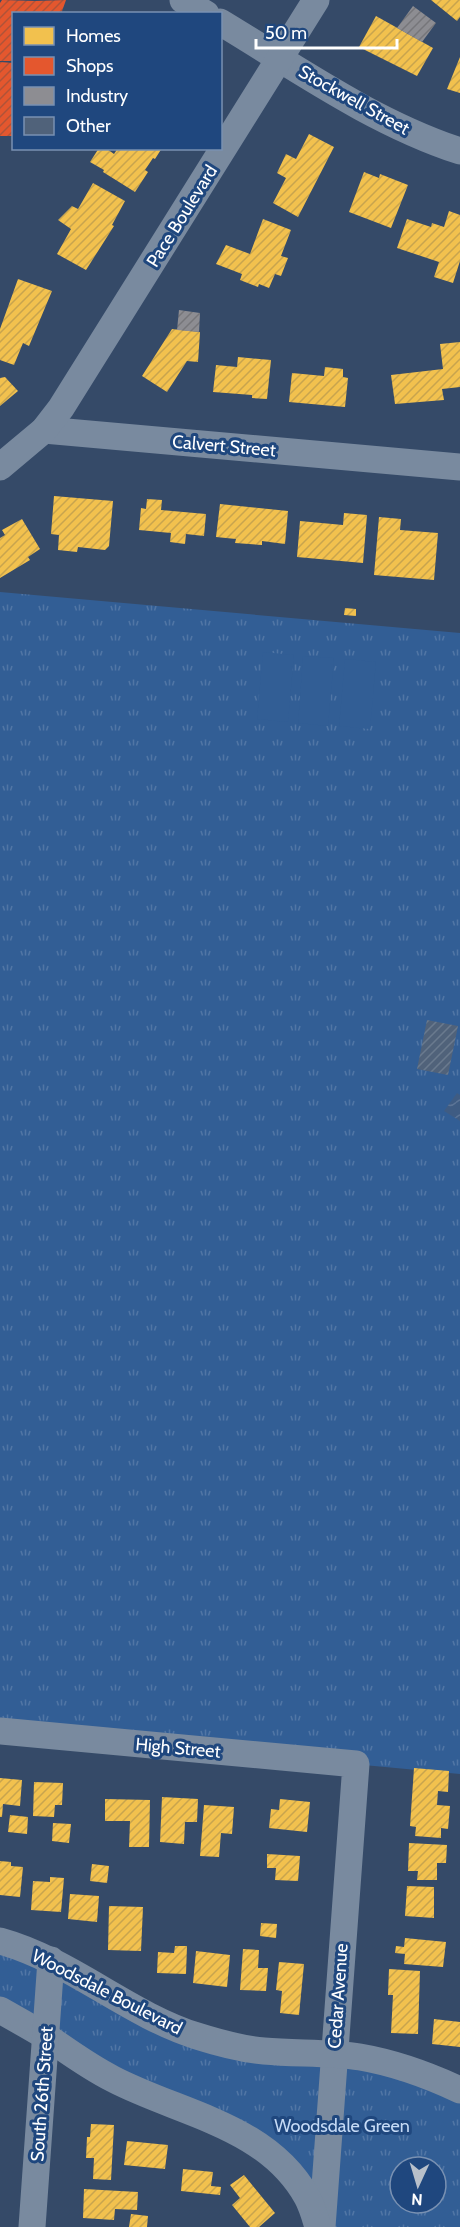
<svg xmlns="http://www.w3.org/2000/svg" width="460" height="2227" font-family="Cabin,sans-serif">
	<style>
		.grass { fill: url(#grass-tufts); fill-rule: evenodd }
		.garden { fill: #325e95 }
		.water { fill: url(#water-waves) }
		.homes { fill: url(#homes-hatch) }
		.shops { fill: url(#shops-hatch) }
		.industry { fill: url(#industry-hatch) }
		.building { fill: url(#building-hatch) }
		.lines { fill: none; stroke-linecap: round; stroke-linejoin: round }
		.minor { stroke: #798a9f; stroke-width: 27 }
		.labels { text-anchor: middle; stroke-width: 6; stroke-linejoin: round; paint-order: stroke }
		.street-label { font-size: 18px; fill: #fff; stroke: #1f477e }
		.park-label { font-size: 18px; fill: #c6dbf6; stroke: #1f477e }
	</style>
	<defs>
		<pattern id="grass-tufts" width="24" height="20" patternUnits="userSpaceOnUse" patternTransform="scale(1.5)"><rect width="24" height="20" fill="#325e95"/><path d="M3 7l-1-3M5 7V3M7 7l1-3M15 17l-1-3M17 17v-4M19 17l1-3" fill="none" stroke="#5176a5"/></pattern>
		<pattern id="water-waves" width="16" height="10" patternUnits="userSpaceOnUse" patternTransform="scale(1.5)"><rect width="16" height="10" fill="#3f5c83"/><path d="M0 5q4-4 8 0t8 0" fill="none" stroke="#5c7496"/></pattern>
		<pattern id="homes-hatch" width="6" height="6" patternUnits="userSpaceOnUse" patternTransform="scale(1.5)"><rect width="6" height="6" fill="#f2c14e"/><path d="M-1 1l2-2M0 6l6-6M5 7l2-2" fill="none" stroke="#c8a44e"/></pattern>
		<pattern id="shops-hatch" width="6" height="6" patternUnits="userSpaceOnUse" patternTransform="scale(1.5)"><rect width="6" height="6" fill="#e4572e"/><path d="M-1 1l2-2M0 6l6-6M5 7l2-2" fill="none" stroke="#af5338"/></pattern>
		<pattern id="industry-hatch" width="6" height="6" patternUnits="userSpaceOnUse" patternTransform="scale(1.5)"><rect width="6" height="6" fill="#8d8d92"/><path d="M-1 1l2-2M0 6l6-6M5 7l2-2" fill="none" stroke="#76767a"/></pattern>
		<pattern id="building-hatch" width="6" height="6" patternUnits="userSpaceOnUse" patternTransform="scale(1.5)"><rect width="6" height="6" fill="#50627a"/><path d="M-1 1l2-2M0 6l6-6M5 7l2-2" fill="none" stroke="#6a7a8e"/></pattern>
	</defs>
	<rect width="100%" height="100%" fill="#354a68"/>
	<g class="grass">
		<path d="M0,592L460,633V1774L0,1731Z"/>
		<path d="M0,1941L129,2007L460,2090V2227H318L296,2180L0,2010ZM400,2167H436V2203H400Z"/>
	</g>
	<g class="garden">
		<path d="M263,652L294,655L288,722L257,719Z"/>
		<path d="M303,656L334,658L328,726L298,723Z"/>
		<path d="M345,659L376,662L370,729L339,726Z"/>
	</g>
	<path class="water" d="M457,1093L460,1095V1121L444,1111Z"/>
	<g class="homes">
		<path d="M431,0H460V17L457,21Z"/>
		<path d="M376,16L433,48L417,76L359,47Z"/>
		<path d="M460,57V93L447,89Z"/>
		<path d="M309,134L334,147L298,217L273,203L286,178L277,173L286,154L296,159Z"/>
		<path d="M99,148L107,149L114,154L118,148H162L155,159L153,158L145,170L148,172L135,192L103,172L104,170L90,162Z"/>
		<path d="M364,172L379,178L380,174L408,185L391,228L349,212Z"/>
		<path d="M93,183L125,201L112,225L114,226L86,270L57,254L71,229L58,220L72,206L78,209Z"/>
		<path d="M449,211L460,215V261L453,283L434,277L439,262L397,248L407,219L431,227L432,223L444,227Z"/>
		<path d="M263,219L291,230L281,256L288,258L281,276L275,274L269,288L259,284L258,287L240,280L242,274L216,264L226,245L250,254Z"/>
		<path d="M18,279L52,291L29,346L23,343L14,365L0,360V329Z"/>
		<path d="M172,329L200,332L198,362L187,361L167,392L142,376Z"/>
		<path d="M460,342V387L442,389L444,400L395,404L391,375L443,369L440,344Z"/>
		<path d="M238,357L271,360L267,399L252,398V395L213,392L216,365L237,367Z"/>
		<path d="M325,367L343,369V377L348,378L345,407L289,402L292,373L324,376Z"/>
		<path d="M5,377L18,391L0,406V378Z"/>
		<path d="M54,496L113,501L109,546L105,550L78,547L77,552L58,550L59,535L51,534Z"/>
		<path d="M147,499L162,500L161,510L206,514L204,536L186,534L185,544L170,542L171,533L139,530L141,508L146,509Z"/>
		<path d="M220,504L288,511L285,544L262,541V545L235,543L236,539L216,537Z"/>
		<path d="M344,513L367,515L363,563L297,557L300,521L343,525Z"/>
		<path d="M379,517L401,519L400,530L438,533L434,580L374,575Z"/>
		<path d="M22,519L40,549L28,557L30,560L0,578V538L5,535L2,530Z"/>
		<path d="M345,608L356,609V616L344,615Z"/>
		<path d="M414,1768L449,1771L448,1792L438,1791L437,1805L450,1806L448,1829L441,1828V1838L415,1836L416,1827L410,1826Z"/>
		<path d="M0,1778L22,1780L20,1806L3,1804L2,1817H0Z"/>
		<path d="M34,1782L63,1783L62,1805H55L54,1817L33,1816Z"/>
		<path d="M162,1797L198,1799L197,1822H185L184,1844L160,1842Z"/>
		<path d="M105,1799L150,1800L149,1847H129L130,1821H105Z"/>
		<path d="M280,1799L310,1802L307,1832L269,1828L271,1809L279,1810Z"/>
		<path d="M204,1805L234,1807L232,1834L221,1833L219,1857L200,1856Z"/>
		<path d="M10,1815L28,1817L27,1834L8,1832Z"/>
		<path d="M53,1823L71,1824L69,1843L52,1841Z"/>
		<path d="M409,1843L447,1845L446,1863H437V1880H417L418,1871H408Z"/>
		<path d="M267,1854L300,1856L298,1881L275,1880L276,1868H267Z"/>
		<path d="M0,1861L11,1862V1866L23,1867L20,1897L0,1895Z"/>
		<path d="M92,1864L109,1866L107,1883L90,1881Z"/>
		<path d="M50,1877L64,1878L61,1912L31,1910L33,1881L50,1882Z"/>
		<path d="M407,1886L434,1887V1918L405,1916Z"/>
		<path d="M70,1894L99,1896L97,1922L68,1919Z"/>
		<path d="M109,1906L143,1907L141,1951L108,1950Z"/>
		<path d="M261,1923L277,1924L276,1938L260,1936Z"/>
		<path d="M405,1938L446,1942L443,1967L404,1964L405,1954L395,1953L396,1946L404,1947Z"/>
		<path d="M175,1946H187L186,1974L157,1973L158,1952L174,1953Z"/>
		<path d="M243,1949L259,1950L258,1968H268L266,1991L240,1990Z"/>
		<path d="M196,1951L230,1955L227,1987L193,1983Z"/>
		<path d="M279,1962L304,1964L299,2015L280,2013L282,1991L276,1990Z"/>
		<path d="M389,1969L420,1971L418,2034L391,2033L393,1995H388Z"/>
		<path d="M434,2019L460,2022V2047L432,2044Z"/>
		<path d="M91,2124L114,2125L111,2180L93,2179L94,2158H86L87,2137H90Z"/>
		<path d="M127,2141L168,2145L165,2169L124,2165Z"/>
		<path d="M183,2169L213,2172L211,2186L221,2187L220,2195L181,2191Z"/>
		<path d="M244,2175L275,2213L259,2227H250L232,2205L240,2198L230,2185Z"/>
		<path d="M84,2189L138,2192L137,2210L115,2209L114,2220L83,2218Z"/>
		<path d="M131,2214L148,2216L147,2227H129Z"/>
	</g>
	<g class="shops">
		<path d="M2,0L35,1L66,0L61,14H14L13,61H0V3Z"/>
		<path d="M0,62L14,63V136H0Z"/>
	</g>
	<g class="industry">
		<path d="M413,6L436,23L422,42L397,28Z"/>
		<path d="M179,310L200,313L199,332L177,330Z"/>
	</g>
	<path class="building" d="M427,1020L458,1026L448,1075L417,1069Z"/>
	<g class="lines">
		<g class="minor">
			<path d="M183,0L206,14"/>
			<path d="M220,22C298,69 374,123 460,151"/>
			<path d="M44,430L460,467"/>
			<path d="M0,467L44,430L61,408L316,0"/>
			<path d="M0,1731L356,1764L322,2227"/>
			<path d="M0,1941C72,1961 127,2014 197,2036C219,2043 242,2049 264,2051C296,2054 329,2052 360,2057C395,2063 428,2075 460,2090"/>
			<path d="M0,2010C16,2019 32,2028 47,2037C69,2052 89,2067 113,2079C180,2114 267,2125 307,2197C312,2206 315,2217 318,2227"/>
			<path d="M32,2227L51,1960"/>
		</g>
	</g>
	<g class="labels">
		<g class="street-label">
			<text transform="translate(354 100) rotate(29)" y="6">Stockwell Street</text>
			<text transform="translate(182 216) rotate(-58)" y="6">Pace Boulevard</text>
			<text transform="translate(224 446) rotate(5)" y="6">Calvert Street</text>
			<text transform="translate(178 1748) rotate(5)" y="6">High Street</text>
			<text transform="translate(107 1992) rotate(27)" y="6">Woodsdale Boulevard</text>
			<text transform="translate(338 1996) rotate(-86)" y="6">Cedar Avenue</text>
			<text transform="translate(42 2094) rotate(-86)" y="6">South 26th Street</text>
		</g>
		<g class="park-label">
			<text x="342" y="2132">Woodsdale Green</text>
		</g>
	</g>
	<rect x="12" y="12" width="210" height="138" fill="#1f477e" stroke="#7991b2" stroke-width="1.5"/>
	<rect x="24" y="27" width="30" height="18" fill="#f2c14e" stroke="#7991b2" stroke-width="1.5"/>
	<text x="66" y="42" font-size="18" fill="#ffffff">Homes</text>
	<rect x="24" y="57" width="30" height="18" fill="#e4572e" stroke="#7991b2" stroke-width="1.5"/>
	<text x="66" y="72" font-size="18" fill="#ffffff">Shops</text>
	<rect x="24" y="87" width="30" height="18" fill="#8d8d92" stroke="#7991b2" stroke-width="1.5"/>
	<text x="66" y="102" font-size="18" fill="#ffffff">Industry</text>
	<rect x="24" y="117" width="30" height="18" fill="#50627a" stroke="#7991b2" stroke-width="1.5"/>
	<text x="66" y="132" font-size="18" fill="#ffffff">Other</text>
	<g transform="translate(418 2185) rotate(184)"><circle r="28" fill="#1f477e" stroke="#7991b2" stroke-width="1.5"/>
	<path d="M0-4.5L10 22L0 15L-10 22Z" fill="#b8c0ca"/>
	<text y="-9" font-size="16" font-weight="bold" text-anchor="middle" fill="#ffffff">N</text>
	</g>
	<path d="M256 39v9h141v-9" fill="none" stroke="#ffffff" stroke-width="3"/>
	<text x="265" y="39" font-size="18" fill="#ffffff" stroke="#1f477e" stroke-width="4.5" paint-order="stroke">50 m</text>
</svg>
